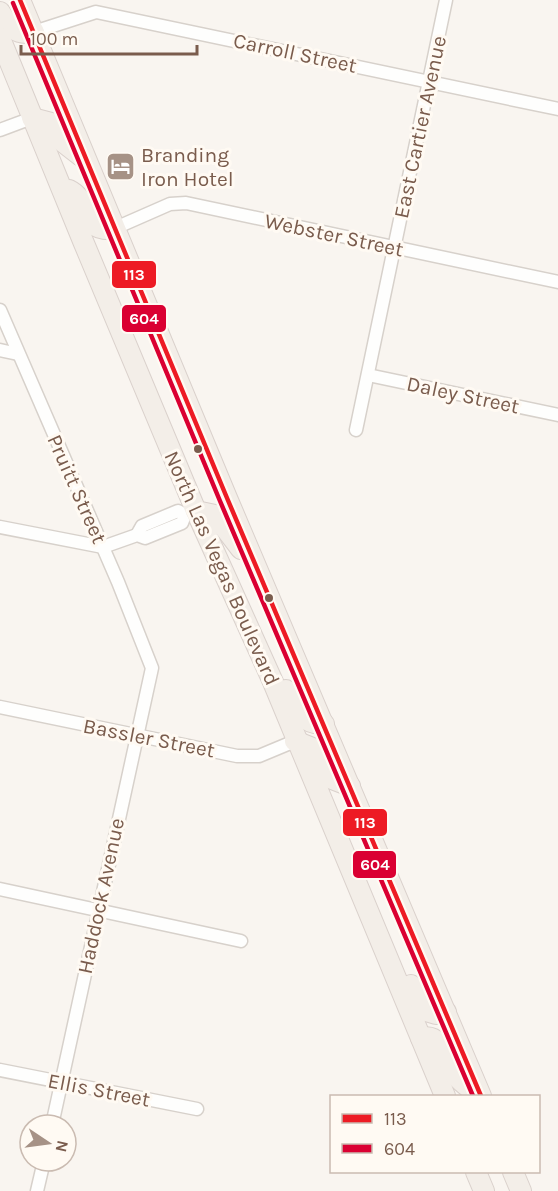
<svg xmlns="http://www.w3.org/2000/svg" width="558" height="1191" font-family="Karla,sans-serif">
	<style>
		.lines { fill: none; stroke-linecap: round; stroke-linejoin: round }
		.street-casing { stroke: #d7d1cb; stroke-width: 15 }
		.primary-casing { stroke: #dad1cc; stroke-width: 22 }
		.street { stroke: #fefefd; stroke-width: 12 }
		.primary { stroke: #f3eee8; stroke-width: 20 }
		.bus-1-casing { stroke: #fffaf3; stroke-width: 9 }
		.bus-2-casing { stroke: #fffaf3; stroke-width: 9 }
		.bus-1 { stroke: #ed1b24; stroke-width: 4.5 }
		.bus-2 { stroke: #da0032; stroke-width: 4.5 }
		.bus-dot { fill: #7a5c4d; stroke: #fffaf3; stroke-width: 2 }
		.labels { text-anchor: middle; stroke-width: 6; stroke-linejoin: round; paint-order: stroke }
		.street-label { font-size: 21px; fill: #7a5c4d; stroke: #fffaf3 }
		.poi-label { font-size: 21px; fill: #7a5c4d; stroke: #fffaf3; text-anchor: start }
		.line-badge { stroke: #fffaf3; stroke-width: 2 }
		.badge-label { font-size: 16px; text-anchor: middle; font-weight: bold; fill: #fff }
	</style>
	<rect width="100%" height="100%" fill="#f9f5f0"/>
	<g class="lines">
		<defs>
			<g id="street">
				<path d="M34,32L96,12L558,109"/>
				<path d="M0,130L32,118"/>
				<path d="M113,229L170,204L186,203L558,282"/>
				<path d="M0,310L118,582L152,668L52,1125"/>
				<path d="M0,350L18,354"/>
				<path d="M368,375L558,415"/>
				<path d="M356,430L446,0"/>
				<path d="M0,527L103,547L137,535L145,538L182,523L185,515"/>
				<path d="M137,535L142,526L178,511L185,515L192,513"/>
				<path d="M0,707L237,756H259L295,741"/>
				<path d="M0,889L241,941"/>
				<path d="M0,1070L197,1109"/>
				<path d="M37,1191L44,1161"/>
			</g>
			<g id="primary">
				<path d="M20,0L227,498L481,1096"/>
				<path d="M0,12C8,26 16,36 34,32"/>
				<path d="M0,38L83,241L196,511L273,682L445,1096"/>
				<path d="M32,118L51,123L63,142L81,156"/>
				<path d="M69,190C92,201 80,232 113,229"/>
				<path d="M196,511L215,515L241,549"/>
				<path d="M286,690C295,708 302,725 324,724"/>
				<path d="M295,741L315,749L332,779L350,786"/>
				<path d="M411,985L426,1011L436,1014L446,1012"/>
				<path d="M421,1038C443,1032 447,1062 456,1076C462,1083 471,1089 478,1095"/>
				<path d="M476,1172L484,1191"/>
				<path d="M513,1172L521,1191"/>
			</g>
		</defs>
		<use href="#street" class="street-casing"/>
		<use href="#primary" class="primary-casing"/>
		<use href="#street" class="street"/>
		<use href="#primary" class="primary"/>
		<defs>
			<path id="bus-1" d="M20,0L227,498L481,1096"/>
			<path id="bus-2" d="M13,3L220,501L473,1096"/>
		</defs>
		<use href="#bus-1" class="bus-1-casing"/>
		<use href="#bus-2" class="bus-2-casing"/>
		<use href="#bus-1" class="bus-1"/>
		<use href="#bus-2" class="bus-2"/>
	</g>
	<defs>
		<symbol id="hotel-square" viewBox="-11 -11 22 22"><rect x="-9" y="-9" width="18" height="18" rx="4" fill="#a69286" stroke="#fffaf3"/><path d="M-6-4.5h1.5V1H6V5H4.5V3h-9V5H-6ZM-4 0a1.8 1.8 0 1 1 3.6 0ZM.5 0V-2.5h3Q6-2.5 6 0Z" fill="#fff"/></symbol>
	</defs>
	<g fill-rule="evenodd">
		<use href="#hotel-square" x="104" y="150" width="33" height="33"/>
	</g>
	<g class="bus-dot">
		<circle cx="198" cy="449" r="5"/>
		<circle cx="269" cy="598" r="5"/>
	</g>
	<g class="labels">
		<g class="street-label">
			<text transform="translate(295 53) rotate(12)" y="7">Carroll Street</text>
			<text transform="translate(420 127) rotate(-78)" y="7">East Cartier Avenue</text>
			<text transform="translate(334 235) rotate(12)" y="7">Webster Street</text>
			<text transform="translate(463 395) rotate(12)" y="7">Daley Street</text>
			<text transform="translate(77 489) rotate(66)" y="7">Pruitt Street</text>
			<text transform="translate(222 568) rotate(66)" y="7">North Las Vegas Boulevard</text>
			<text transform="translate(149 738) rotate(11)" y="7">Bassler Street</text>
			<text transform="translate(101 896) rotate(-78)" y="7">Haddock Avenue</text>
			<text transform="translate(99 1090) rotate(11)" y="7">Ellis Street</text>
		</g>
		<g class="poi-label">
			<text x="141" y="162">Branding<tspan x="141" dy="24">Iron Hotel</tspan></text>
		</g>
	</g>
	<g class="line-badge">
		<rect x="111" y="260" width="46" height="29" rx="6" fill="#ed1b24"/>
		<rect x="121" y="304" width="46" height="29" rx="6" fill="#da0032"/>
		<rect x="342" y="808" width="46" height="29" rx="6" fill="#ed1b24"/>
		<rect x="352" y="850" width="45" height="29" rx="6" fill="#da0032"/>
	</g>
	<g class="badge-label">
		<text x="134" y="280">113</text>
		<text x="144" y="324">604</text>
		<text x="365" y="828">113</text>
		<text x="375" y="870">604</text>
	</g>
	<rect x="330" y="1095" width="210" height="78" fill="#fffaf3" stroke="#cabbb1" stroke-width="1.5"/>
	<rect x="342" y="1114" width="30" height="9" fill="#ed1b24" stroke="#cabbb1" stroke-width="1.5"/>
	<text x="384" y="1125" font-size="18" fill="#7a5c4d">113</text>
	<rect x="342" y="1144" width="30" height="9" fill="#da0032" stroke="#cabbb1" stroke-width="1.5"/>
	<text x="384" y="1155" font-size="18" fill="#7a5c4d">604</text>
	<g transform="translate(48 1143) rotate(103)"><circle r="28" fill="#fffaf3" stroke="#cabbb1" stroke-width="1.5"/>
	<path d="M0-4.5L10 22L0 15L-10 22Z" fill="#a69286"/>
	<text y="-9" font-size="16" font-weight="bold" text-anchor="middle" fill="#7a5c4d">N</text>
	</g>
	<path d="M21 45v9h176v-9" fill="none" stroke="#7a5c4d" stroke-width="3"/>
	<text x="30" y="45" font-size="18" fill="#7a5c4d" stroke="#fffaf3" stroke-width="4.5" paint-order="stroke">100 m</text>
</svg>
